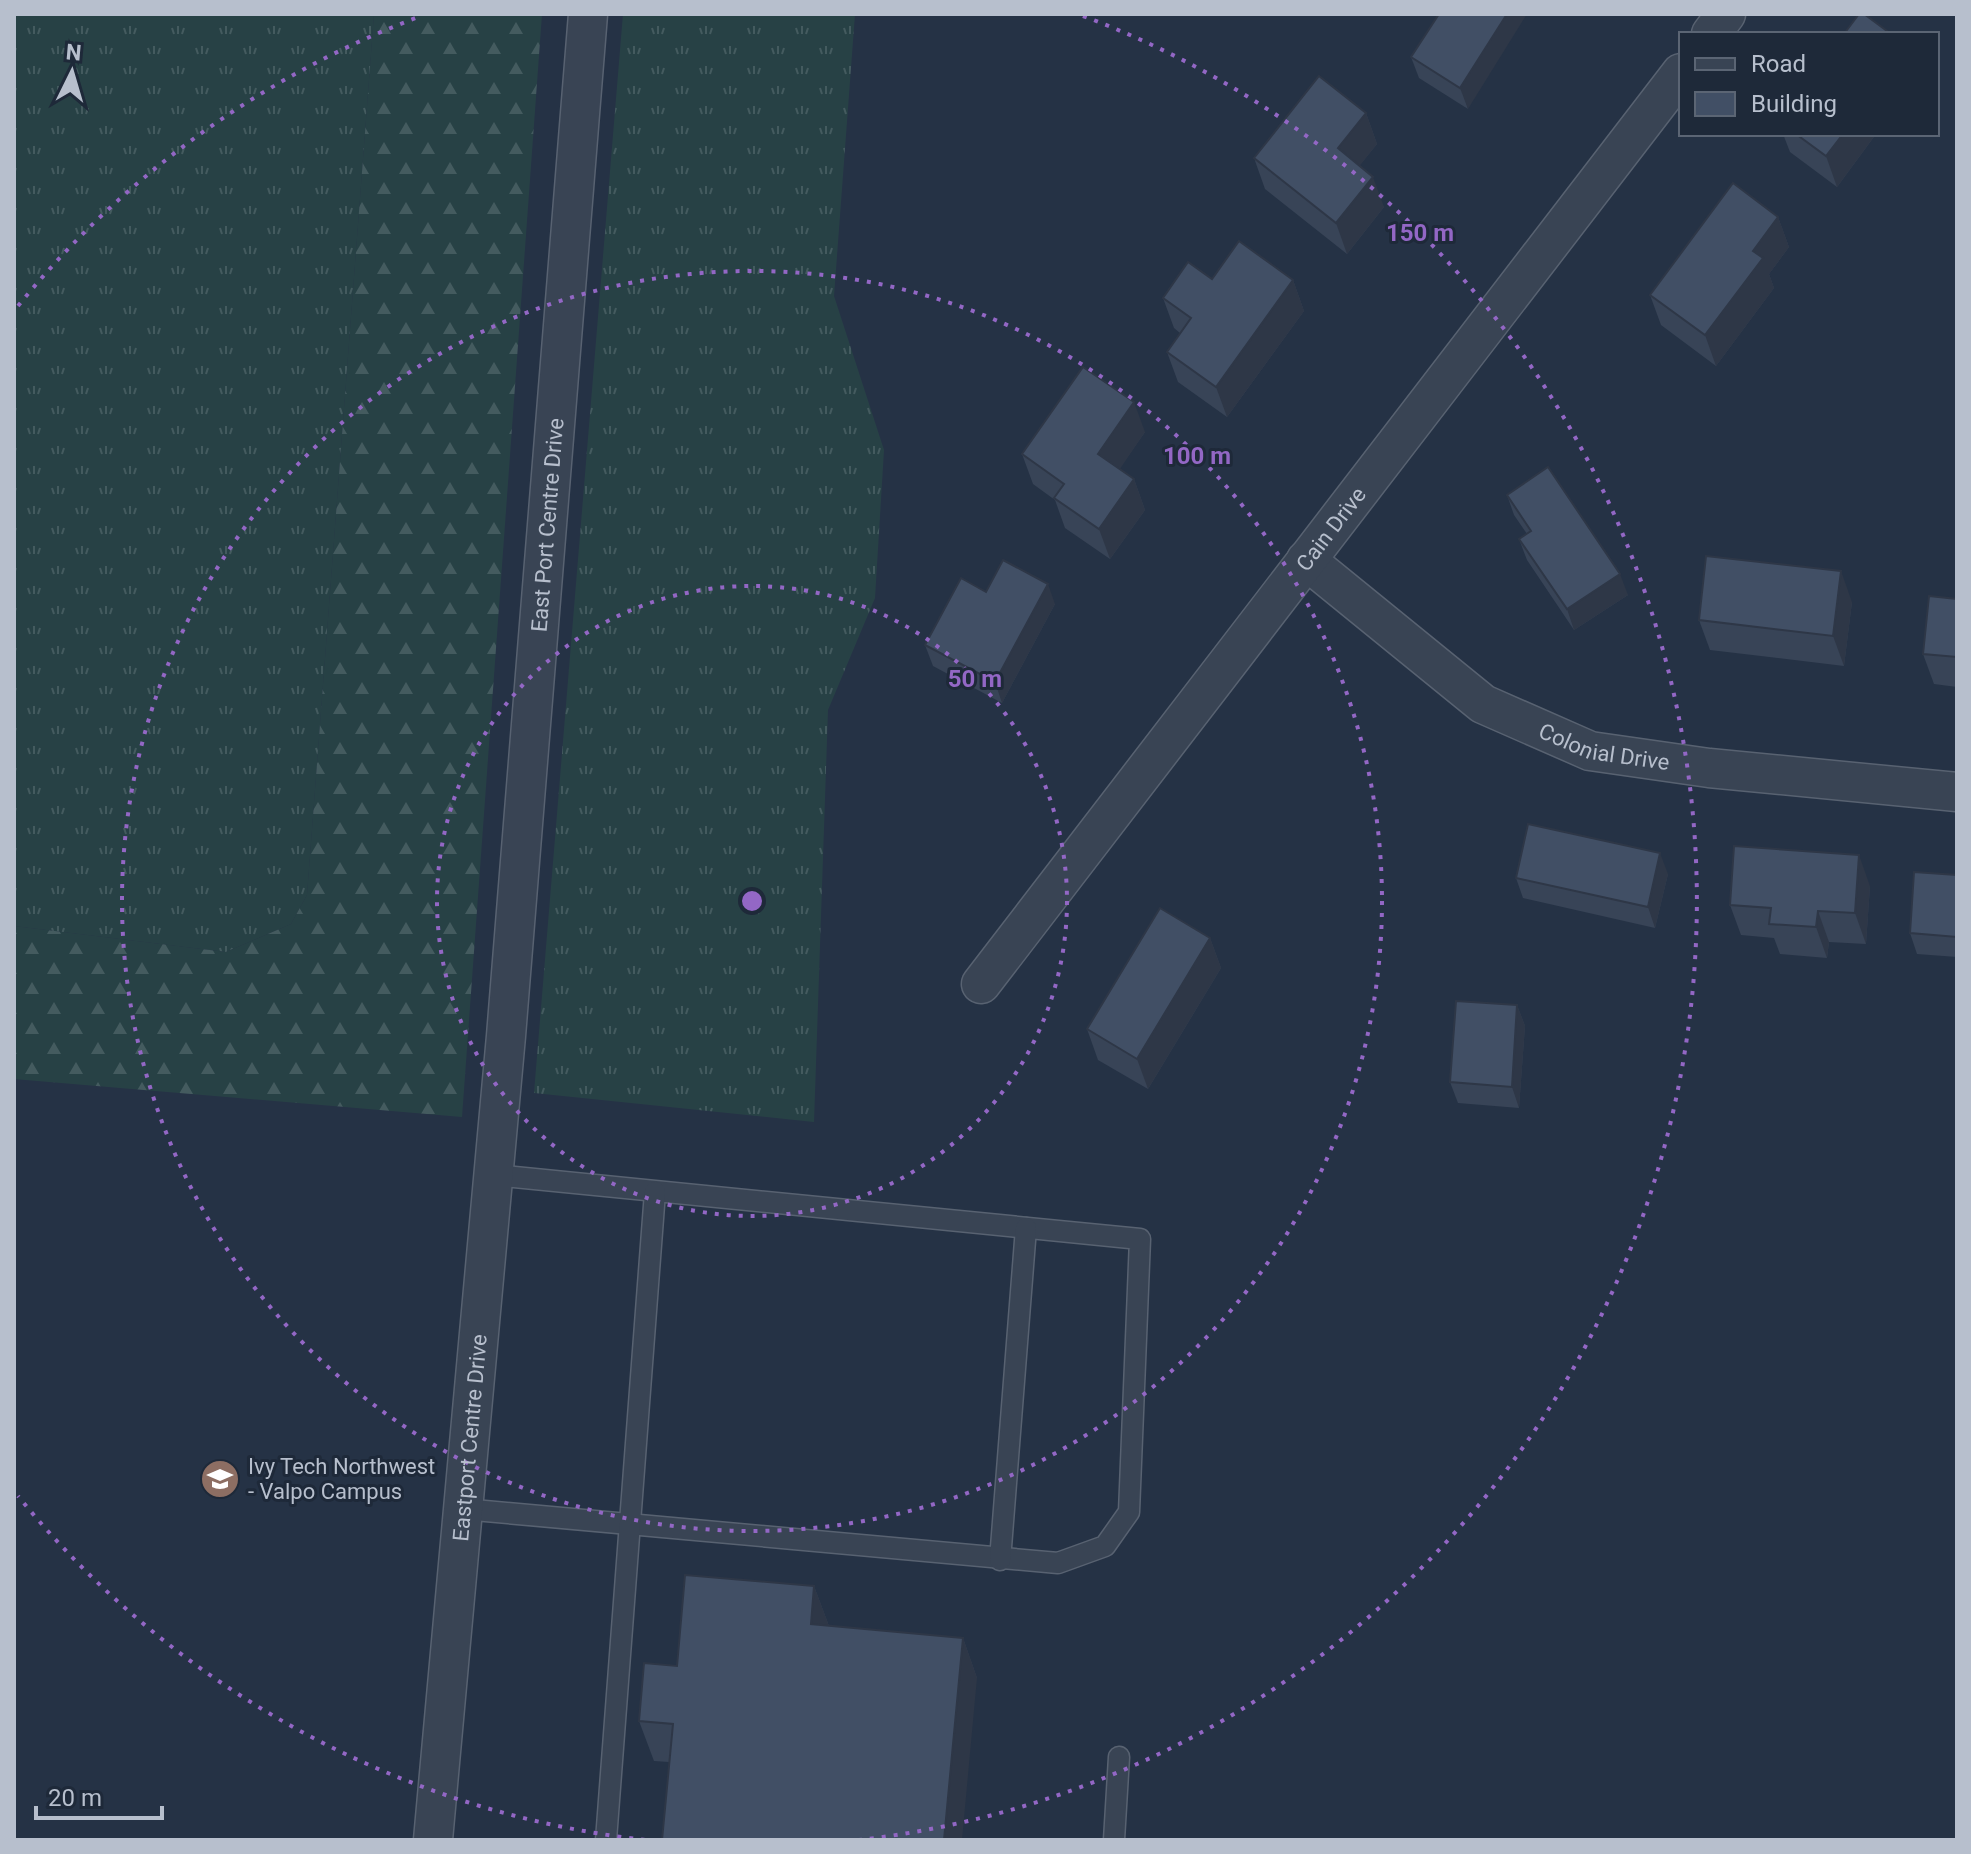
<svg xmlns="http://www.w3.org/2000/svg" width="1971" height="1854" font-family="Roboto,sans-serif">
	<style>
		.grass { fill: url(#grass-tufts) }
		.forest { fill: url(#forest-firs) }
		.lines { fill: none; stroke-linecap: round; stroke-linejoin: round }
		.service-casing { stroke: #586271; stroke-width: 23 }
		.minor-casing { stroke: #586271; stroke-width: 41 }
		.service { stroke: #394454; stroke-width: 20 }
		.minor { stroke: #394454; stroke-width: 38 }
		.wall { fill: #384457 }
		.shaded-wall { fill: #2e3747 }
		.building { fill: #414f65; stroke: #2e3747; stroke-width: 2 }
		.ring { fill: none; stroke: #9367c5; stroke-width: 4; stroke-dasharray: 4 8 }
		.labels { text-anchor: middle; stroke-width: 6; stroke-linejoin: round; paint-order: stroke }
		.street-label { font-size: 22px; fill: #b7bfcd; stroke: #1e2939 }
		.poi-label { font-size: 22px; fill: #b7bfcd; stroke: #1e2939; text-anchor: start }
		.centre { fill: #9367c5; stroke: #1e2939; stroke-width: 4 }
		.ring-label { font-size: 24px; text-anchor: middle; font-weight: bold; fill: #9367c5; stroke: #1e2939; stroke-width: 6; stroke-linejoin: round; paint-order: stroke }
	</style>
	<defs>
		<pattern id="grass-tufts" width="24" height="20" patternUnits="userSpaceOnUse" patternTransform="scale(2)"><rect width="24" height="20" fill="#274145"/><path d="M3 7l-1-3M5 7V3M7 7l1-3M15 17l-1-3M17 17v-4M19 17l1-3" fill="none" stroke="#445b5f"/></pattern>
		<pattern id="forest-firs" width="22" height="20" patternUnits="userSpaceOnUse" patternTransform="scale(2)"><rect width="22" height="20" fill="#274145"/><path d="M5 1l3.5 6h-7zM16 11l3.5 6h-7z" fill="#445b5f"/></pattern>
	</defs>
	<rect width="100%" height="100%" fill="#253245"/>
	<g class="grass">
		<path d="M14,14H374L307,895L291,924L226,952L14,926Z"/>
		<path d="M623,14H855L834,296L884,450L875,598L828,710L814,1122L534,1093Z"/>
	</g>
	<path class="forest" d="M374,14H542L462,1117L14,1079V926L226,952L291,924L307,895Z"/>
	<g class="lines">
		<defs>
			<g id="service">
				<path d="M463,1509L1058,1563L1105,1546L1129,1512L1140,1239L494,1175"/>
				<path d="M1000,1560L1026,1228"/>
				<path d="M606,1840L655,1192"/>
				<path d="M1114,1840L1119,1757"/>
			</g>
			<g id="minor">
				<path d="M1711,34L1726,14"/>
				<path id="s1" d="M1306,560L1483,704L1590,751L1709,768L1957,792"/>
				<path id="s2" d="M981,984L1681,73"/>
				<path id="s3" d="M433,1840L506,1036L588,14"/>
			</g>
		</defs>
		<use href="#service" class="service-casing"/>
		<use href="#minor" class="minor-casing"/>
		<use href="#service" class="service"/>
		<use href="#minor" class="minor"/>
	</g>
	<g class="wall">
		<path d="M1439,14L1468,109L1419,78L1411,57Z"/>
		<path d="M1366,113L1377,144L1359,166L1384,207L1347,254L1265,189L1254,158Z"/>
		<path d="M1783,134H1876L1837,187L1790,152Z"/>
		<path d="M1778,217L1789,247L1769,274L1774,288L1716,366L1661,325L1650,295Z"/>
		<path d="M1212,279L1293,280L1304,311L1227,417L1178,382L1167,352L1180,333L1174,328L1163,298Z"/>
		<path d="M1145,432L1119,469L1134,479L1145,510L1110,559L1065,528L1055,500L1033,484L1022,454Z"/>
		<path d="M1507,495L1628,595L1574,630L1527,560L1519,539L1527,534L1514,515Z"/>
		<path d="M986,592L1055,604L1002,703L933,666L925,645Z"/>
		<path d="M1957,599V687L1934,684L1923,654Z"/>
		<path d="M1852,602L1844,666L1710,650L1699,620Z"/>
		<path d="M1668,874L1655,928L1523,898L1516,878Z"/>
		<path d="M1957,875V957L1917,954L1910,933Z"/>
		<path d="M1870,886L1866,944L1829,942L1827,958L1780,954L1774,938L1741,935L1730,905Z"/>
		<path d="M1210,938L1221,968L1148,1089L1098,1060L1087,1029Z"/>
		<path d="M1517,1005L1525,1026L1519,1108L1458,1103L1450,1082Z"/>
		<path d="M814,1586L829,1626L963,1638L977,1678L669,1762L654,1761L639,1721L677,1666Z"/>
	</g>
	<g class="shaded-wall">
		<path d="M1507,14H1527L1468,109L1460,88Z"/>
		<path d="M1366,113L1377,144L1349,179L1338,148Z"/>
		<path d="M1843,134H1876L1837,187L1826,156Z"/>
		<path d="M1373,177L1384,207L1347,254L1336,223Z"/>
		<path d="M1778,217L1789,247L1769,274L1774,288L1716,366L1705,335L1753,251Z"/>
		<path d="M1293,280L1304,311L1227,417L1216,387Z"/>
		<path d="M1134,402L1145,432L1109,485L1098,454Z"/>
		<path d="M1134,479L1145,510L1110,559L1099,529Z"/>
		<path d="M1841,571L1852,602L1844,666L1833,636Z"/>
		<path d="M1620,574L1628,595L1574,630L1567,609Z"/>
		<path d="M1048,584L1055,604L1002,703L995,682Z"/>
		<path d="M1660,853L1668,874L1655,928L1648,907Z"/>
		<path d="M1859,855L1870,886L1866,944L1855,913Z"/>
		<path d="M1818,911L1829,942L1827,958L1816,927Z"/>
		<path d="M1210,938L1221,968L1148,1089L1137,1059Z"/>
		<path d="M1517,1005L1525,1026L1519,1108L1512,1087Z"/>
		<path d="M814,1586L829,1626L811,1624Z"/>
		<path d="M963,1638L977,1678L962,1840H944Z"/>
	</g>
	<g class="building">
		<path d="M1439,14H1507L1460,88L1411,57Z"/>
		<path d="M1859,14H1864L1891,34H1844Z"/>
		<path d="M1319,76L1366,113L1338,148L1373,177L1336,223L1254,158Z"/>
		<path d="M1796,134H1843L1826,156Z"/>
		<path d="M1733,183L1778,217L1753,251L1763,258L1705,335L1650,295Z"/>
		<path d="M1239,241L1293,280L1216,387L1167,352L1191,318L1163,298L1188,262L1212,279Z"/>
		<path d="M1083,367L1134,402L1098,454L1134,479L1099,529L1054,498L1064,484L1022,454Z"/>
		<path d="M1548,467L1620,574L1567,609L1519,539L1531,531L1507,495Z"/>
		<path d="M1706,556L1841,571L1833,636L1699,620Z"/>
		<path d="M1003,560L1048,584L995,682L925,645L961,578L986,592Z"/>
		<path d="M1929,596L1957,599V657L1923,654Z"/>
		<path d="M1528,824L1660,853L1648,907L1516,878Z"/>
		<path d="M1734,846L1859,855L1855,913L1818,911L1816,927L1769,924L1771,908L1730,905Z"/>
		<path d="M1914,872L1957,875V937L1910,933Z"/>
		<path d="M1160,908L1210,938L1137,1059L1087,1029Z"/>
		<path d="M1456,1001L1517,1005L1512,1087L1450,1082Z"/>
		<path d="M685,1575L814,1586L811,1624L963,1638L944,1840H662L673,1724L639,1721L644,1663L677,1666Z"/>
	</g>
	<g class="ring">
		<circle cx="752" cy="901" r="315"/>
		<circle cx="752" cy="901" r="630"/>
		<path d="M645 1840A945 945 0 0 1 18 1496M18 306A945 945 0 0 1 421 16M1083 16A945 945 0 0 1 859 1840"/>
	</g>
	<defs>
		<symbol id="university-disc" viewBox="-11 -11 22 22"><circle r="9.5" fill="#8d6e63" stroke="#1e2939"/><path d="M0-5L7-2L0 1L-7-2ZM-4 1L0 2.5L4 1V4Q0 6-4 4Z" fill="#fff"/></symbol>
	</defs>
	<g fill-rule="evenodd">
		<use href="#university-disc" x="198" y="1457" width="44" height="44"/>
	</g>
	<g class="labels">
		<g class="street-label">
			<text dy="8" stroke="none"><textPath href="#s3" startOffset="1320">East Port Centre Drive</textPath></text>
			<text dy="8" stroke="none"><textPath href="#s2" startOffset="574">Cain Drive</textPath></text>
			<text dy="8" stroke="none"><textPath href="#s1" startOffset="358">Colonial Drive</textPath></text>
			<text dy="8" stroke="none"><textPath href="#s3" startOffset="404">Eastport Centre Drive</textPath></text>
		</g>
		<g class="poi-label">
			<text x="248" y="1474">Ivy Tech Northwest<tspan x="248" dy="25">- Valpo Campus</tspan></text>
		</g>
	</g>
	<circle cx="752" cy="901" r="12" class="centre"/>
	<g class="ring-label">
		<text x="1420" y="241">150 m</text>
		<text x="1197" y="464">100 m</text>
		<text x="975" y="687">50 m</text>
	</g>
	<rect width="1971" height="1854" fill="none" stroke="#b7bfcd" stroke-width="32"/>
	<rect x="1679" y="32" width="260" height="104" fill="#1e2939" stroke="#5b6574" stroke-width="2"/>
	<rect x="1695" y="58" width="40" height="12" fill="#394454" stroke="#5b6574" stroke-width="2"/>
	<text x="1751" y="72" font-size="24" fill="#b7bfcd">Road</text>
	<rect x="1695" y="92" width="40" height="24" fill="#414f65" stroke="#5b6574" stroke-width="2"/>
	<text x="1751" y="112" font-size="24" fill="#b7bfcd">Building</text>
	<g transform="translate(72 72) rotate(5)" stroke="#1e2939" stroke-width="6" paint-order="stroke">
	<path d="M0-6L14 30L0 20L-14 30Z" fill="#b7bfcd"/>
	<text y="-12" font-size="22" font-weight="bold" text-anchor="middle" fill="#b7bfcd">N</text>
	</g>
	<path d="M36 1806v12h126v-12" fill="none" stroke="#b7bfcd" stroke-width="4"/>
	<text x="48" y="1806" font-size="24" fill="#b7bfcd" stroke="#1e2939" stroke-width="6" paint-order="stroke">20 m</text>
</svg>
